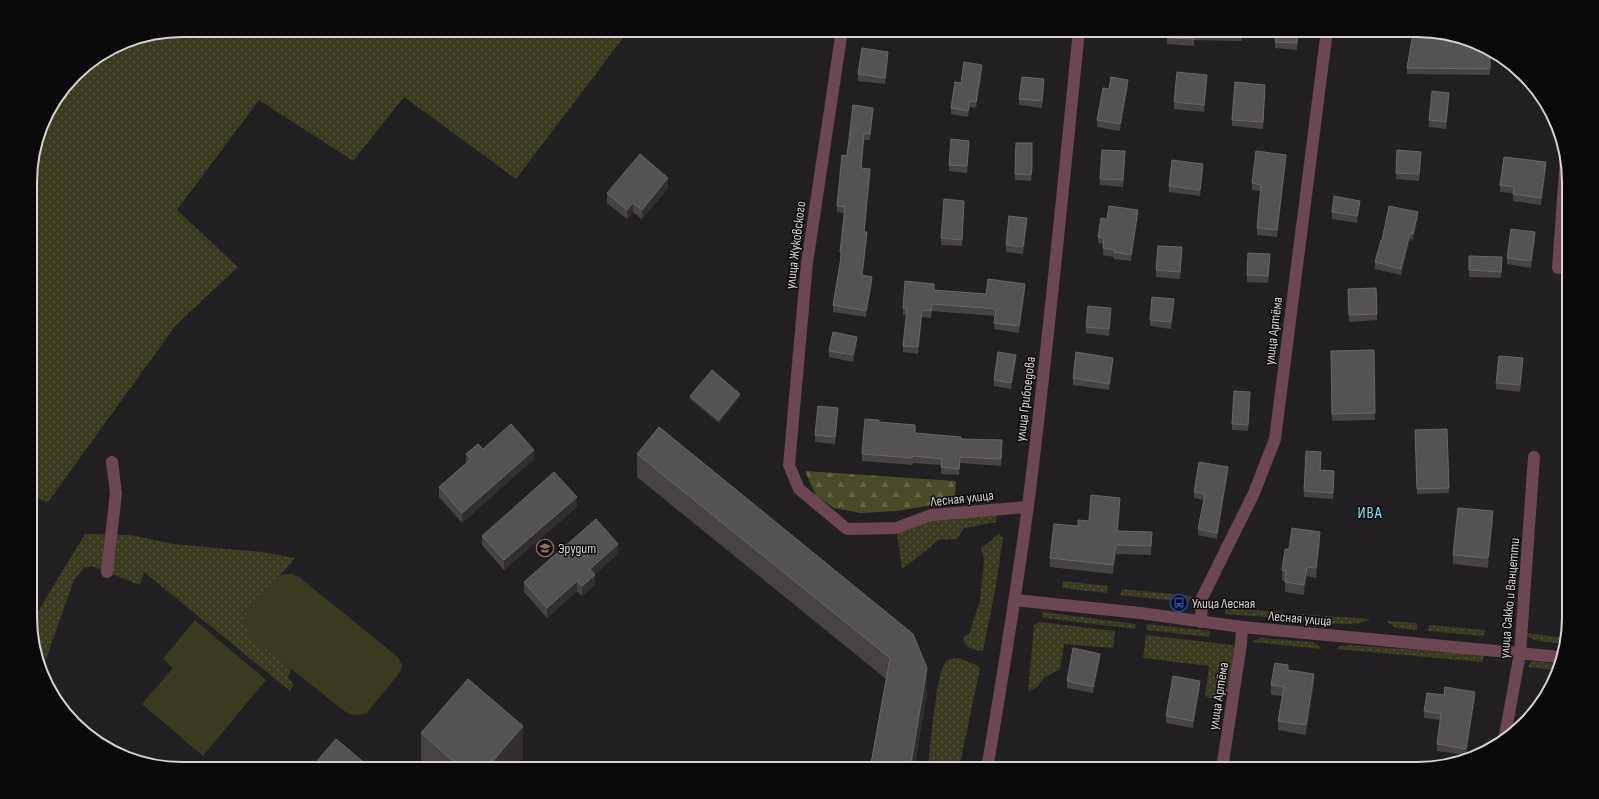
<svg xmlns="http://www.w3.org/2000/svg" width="1599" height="799" font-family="'Sofia Sans Condensed',sans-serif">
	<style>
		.grass { fill: url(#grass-dots) }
		.forest { fill: url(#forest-firs) }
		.pitch { fill: #3a3b1e }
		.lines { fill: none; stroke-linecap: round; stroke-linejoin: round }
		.minor { stroke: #6c4751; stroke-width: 12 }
		.wall { fill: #464245 }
		.shaded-wall { fill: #312d30 }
		.building { fill: #555254; stroke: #696668 }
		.labels { text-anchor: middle; stroke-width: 3; stroke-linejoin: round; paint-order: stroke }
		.street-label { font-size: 14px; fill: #d5d3d5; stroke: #0a090a }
		.poi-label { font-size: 14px; fill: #d5d3d5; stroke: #0a090a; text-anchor: start }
		.quarter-label { font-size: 16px; letter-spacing: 1px; fill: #80eaf8; stroke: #0a090a }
		.rim { fill: none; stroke: #d5d3d5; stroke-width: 2 }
	</style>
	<defs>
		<pattern id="grass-dots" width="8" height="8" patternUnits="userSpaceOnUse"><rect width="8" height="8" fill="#3a3b1e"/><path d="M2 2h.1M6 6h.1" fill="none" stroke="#56563e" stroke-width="1.8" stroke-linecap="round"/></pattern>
		<pattern id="forest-firs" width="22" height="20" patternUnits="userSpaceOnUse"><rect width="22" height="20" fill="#494b26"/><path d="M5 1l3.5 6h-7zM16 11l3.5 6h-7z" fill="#626445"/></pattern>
	</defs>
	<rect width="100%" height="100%" fill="#221f22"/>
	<g class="grass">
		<path d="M182,30H629L516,179L404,97L353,161L259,100L177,210L238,267L176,325L48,502L31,497L30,172L46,115L82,68L124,41Z"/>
		<path d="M997,514L996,522L964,528L957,539L938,540L927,550L902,569L897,534L914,524L934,518Z"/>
		<path d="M85,534L131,535L173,544L262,552L295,558L245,616L252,638L291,669L288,678L294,684L290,691L144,572L140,585L92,566L84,568L74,580L41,673L31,637V623Z"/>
		<path d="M999,534L1003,538L995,591L983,651C973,650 964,648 963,637L969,634L980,601L984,560L981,547C988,544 992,539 999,534Z"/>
		<path d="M1063,581L1108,586L1107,593L1062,588Z"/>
		<path d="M1122,589L1193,596L1188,602L1120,595Z"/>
		<path d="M1226,608L1283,612V614L1279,618L1225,614Z"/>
		<path d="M1042,612L1136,624L1135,629L1044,618L1042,616Z"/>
		<path d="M1297,614L1370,619C1358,629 1314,621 1297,620Z"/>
		<path d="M1386,621L1417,623V630L1396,628Z"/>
		<path d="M1040,622L1115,631L1113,648L1064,644L1060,669L1045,677L1036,688L1028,691L1034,625Z"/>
		<path d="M1147,624L1210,631L1209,637L1146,630Z"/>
		<path d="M1429,625L1485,630L1484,636L1428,631Z"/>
		<path d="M1526,633L1564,638L1563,644L1534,640L1526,635Z"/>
		<path d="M1146,635L1233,645L1234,649L1229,693L1224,690L1223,702L1205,696L1209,666L1143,658Z"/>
		<path d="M1260,638L1313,642L1322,649L1251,642Z"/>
		<path d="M1352,645L1484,655L1482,662L1337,649L1339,646Z"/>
		<path d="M959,658L976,665L980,668L959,769H928C930,750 936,674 945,663C949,658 953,659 959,658Z"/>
		<path d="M1534,661L1558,664L1557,670L1528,667L1530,663Z"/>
	</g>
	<path class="forest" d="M805,471L956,481L955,495L943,503L897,511L860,513L834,508L816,496Z"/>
	<g class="pitch">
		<path d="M285,574H292L299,577L398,657L402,665L401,671L367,713C357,716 351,716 343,710L252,638L244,624L245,616L278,577Z"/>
		<path d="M195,620L266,680L203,756L142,704L173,668L163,659Z"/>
	</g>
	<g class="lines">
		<g class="minor">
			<path d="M842,30L807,263L789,465L799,489L847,529L896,528L931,515L1028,507"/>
			<path d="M1558,268L1566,157"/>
			<path d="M107,572L116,493L112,462"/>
			<path d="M1015,600L1140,613L1242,627L1560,657"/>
			<path d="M1201,622L1202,598L1254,493L1275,439L1327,30"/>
			<path d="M1504,741L1520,653L1534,457"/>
			<path d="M987,769C1002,681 1016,594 1028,506C1048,348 1063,189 1079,30"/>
			<path d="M1222,769L1241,644L1242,627"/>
		</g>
	</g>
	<g class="wall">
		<path d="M1150,30H1242V41L1194,40V46L1167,44V32Z"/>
		<path d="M1299,30L1297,50L1275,48V42Z"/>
		<path d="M1490,49V75L1407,74V68Z"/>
		<path d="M888,58L885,84L858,81V74Z"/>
		<path d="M982,72L976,108L970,107L968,117L951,114V108L961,83Z"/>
		<path d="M1207,82L1204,112L1174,109V102Z"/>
		<path d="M1044,86L1042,108L1019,105V99Z"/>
		<path d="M1128,87L1120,131L1097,127V120L1109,89Z"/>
		<path d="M1265,91L1263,129L1232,126V120Z"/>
		<path d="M1449,99L1446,129L1429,127V120Z"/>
		<path d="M873,114L870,140H864L861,168L870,176L864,232L867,239L862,275L872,284L866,317L833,312V305L841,259H840V252L845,213L837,212V206L847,156Z"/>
		<path d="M1016,143L1032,174L1031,181L1015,180Z"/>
		<path d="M969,147L967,173L949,171V165Z"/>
		<path d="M1125,158L1123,187L1100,185V179Z"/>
		<path d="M1421,158L1419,181L1396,179V173Z"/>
		<path d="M1286,161L1277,237L1257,235V228L1261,191L1252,190V183Z"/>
		<path d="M1546,169L1541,205L1513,201V193L1500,192V185Z"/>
		<path d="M1203,170L1200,196L1169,192V186Z"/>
		<path d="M668,188L642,219L633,212L627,219L607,203V193Z"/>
		<path d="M964,207L962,246L941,245V238Z"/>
		<path d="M1360,207L1357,223L1332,219V212Z"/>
		<path d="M1138,217L1131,261L1114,259V257L1103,255V244L1098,243V237L1107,219Z"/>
		<path d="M1418,218L1413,240L1410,239L1401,275L1375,269V262L1382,240Z"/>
		<path d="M1027,225L1023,254L1006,252V245Z"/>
		<path d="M1535,239L1531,268L1507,264V258Z"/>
		<path d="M1182,254L1180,279L1156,277V270Z"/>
		<path d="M1469,256L1502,263L1501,278L1469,277Z"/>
		<path d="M1270,261L1268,283L1247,282V275Z"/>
		<path d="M1348,289L1377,314V320L1349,322Z"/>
		<path d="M934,290L986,294L1025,291L1019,333L994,329L995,316L932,311L931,318L922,317L918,354L903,352V346L906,315H903V308Z"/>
		<path d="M1174,306L1171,329L1150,326V320Z"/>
		<path d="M1111,315L1109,336L1086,333V327Z"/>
		<path d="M857,344L853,362L829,357V351Z"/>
		<path d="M1374,350L1375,420L1332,421L1331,351Z"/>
		<path d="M1016,361L1011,389L994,386V380Z"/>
		<path d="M1113,365L1109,390L1073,385V378Z"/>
		<path d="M1523,365L1520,392L1496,389V383Z"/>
		<path d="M690,396L740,397L719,423L690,399Z"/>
		<path d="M1250,399L1248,431L1232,430V424Z"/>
		<path d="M838,415L835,444L815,442V435Z"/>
		<path d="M879,422L915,433L961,439L1002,447L1001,466L960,463L959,475L941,474V465L913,463L912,465L862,461V454Z"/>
		<path d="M659,427L927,692L914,769H870L886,679L637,477V454Z"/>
		<path d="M1447,429L1449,493L1417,494L1415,430Z"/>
		<path d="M483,449L534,459L462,523L439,497V487L466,463V454Z"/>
		<path d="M1321,459L1320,470L1334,477L1333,499L1304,497V491Z"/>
		<path d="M1228,473L1217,539L1198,535V529L1204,500L1194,498V492Z"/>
		<path d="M577,507L504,570L482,545V536Z"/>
		<path d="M1120,507L1118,531L1152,532L1151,555L1116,554L1113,574L1050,567V558L1078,526Z"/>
		<path d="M1493,521L1488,568L1453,564V555Z"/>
		<path d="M1320,542L1316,578L1307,576L1304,595L1285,592V581L1282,580V570L1289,549Z"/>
		<path d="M618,554L594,575L595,585L582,596L577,591L547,618L524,592V582Z"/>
		<path d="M1100,660L1093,693L1067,688V681Z"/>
		<path d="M1288,670L1314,684L1306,735L1278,730V721L1282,696L1271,695V685Z"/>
		<path d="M1200,688L1193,728L1166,723V716Z"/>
		<path d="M1444,695L1475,698L1466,755L1437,751V744L1440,720L1424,718V711Z"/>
		<path d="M421,733L523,758L514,769H426L421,765Z"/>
	</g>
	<g class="shaded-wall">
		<path d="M888,52V58L885,84V78Z"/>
		<path d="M982,65V72L976,108V102Z"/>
		<path d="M1207,75V82L1204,112V105Z"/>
		<path d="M1044,79V86L1042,108V101Z"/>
		<path d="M1128,80V87L1120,131V124Z"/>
		<path d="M1265,85V91L1263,129V122Z"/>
		<path d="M1449,93V99L1446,129V122Z"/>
		<path d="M970,101V107L968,117V111Z"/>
		<path d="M873,108V114L870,140V134Z"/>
		<path d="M864,133V140L861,174V168Z"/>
		<path d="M969,141V147L967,173V166Z"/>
		<path d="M1286,155V161L1277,237V230Z"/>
		<path d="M1546,162V169L1541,205V198Z"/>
		<path d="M1203,164V170L1200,196V190Z"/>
		<path d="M1032,167V174L1031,181V175Z"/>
		<path d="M870,169V176L864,238V232Z"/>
		<path d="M668,178V188L642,219V210Z"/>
		<path d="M964,201V207L962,246V240Z"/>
		<path d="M1360,201V207L1357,223V216Z"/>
		<path d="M633,203V212L627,219V210Z"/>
		<path d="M1138,210V217L1131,261V255Z"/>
		<path d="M1418,212V218L1413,240V234Z"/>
		<path d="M1027,218V225L1023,254V247Z"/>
		<path d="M867,232V239L862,282V275Z"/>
		<path d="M1535,232V239L1531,268V261Z"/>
		<path d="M1410,233V239L1401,275V269Z"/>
		<path d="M1182,247V254L1180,279V272Z"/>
		<path d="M872,277V284L866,317V311Z"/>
		<path d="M1025,284V291L1019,333V326Z"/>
		<path d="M1174,299V306L1171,329V322Z"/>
		<path d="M1111,308V315L1109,336V329Z"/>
		<path d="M922,310V317L918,354V347Z"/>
		<path d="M857,337V344L853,362V355Z"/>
		<path d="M1016,355V361L1011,389V383Z"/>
		<path d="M1113,358V365L1109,390V384Z"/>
		<path d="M1523,358V365L1520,392V385Z"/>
		<path d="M740,394V397L719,423V420Z"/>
		<path d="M838,408V415L835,444V437Z"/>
		<path d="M534,450V459L462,523V513Z"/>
		<path d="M1228,467V473L1217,539V533Z"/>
		<path d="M577,497V507L504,570V560Z"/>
		<path d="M1120,498V507L1117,540V531Z"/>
		<path d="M1493,511V521L1488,568V558Z"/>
		<path d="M1320,532V542L1316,578V568Z"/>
		<path d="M618,544V554L590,579V569Z"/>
		<path d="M1116,545V554L1113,574V565Z"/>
		<path d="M1307,567V576L1304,595V585Z"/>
		<path d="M595,575V585L582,596V586Z"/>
		<path d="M577,581V591L547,618V608Z"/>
		<path d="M1100,654V660L1093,693V687Z"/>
		<path d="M927,668V692L914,769H910Z"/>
		<path d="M1314,674V684L1306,735V725Z"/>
		<path d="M1200,681V688L1193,728V721Z"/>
		<path d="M1475,692V698L1466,755V749Z"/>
		<path d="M523,726V758L514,769H486Z"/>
	</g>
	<g class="building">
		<path d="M1167,30H1242V34L1194,33V39L1167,38Z"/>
		<path d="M1276,30H1298L1297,43L1275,42Z"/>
		<path d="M1413,33L1464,41L1484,46L1490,49V69L1407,68Z"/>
		<path d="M862,48L888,52L885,78L858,74Z"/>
		<path d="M964,62L982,65L976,102L970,101L968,111L951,108L955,82L961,83Z"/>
		<path d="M1177,72L1207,75L1204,105L1174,102Z"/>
		<path d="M1022,77L1044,79L1042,101L1019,99Z"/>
		<path d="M1111,77L1128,80L1120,124L1097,120L1103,88L1109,89Z"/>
		<path d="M1235,82L1265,85L1263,122L1232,120Z"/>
		<path d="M1432,91L1449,93L1446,122L1429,120Z"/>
		<path d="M853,105L873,108L870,134L864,133L861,168L870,169L864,232H867L862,275L872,277L866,311L833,305L842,252H840L845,207L837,206L842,155L847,156Z"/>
		<path d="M951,139L969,141L967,166L949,165Z"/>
		<path d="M1016,143H1032V167L1031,175L1015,174Z"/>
		<path d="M1102,150L1125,151L1123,180L1100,179Z"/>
		<path d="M1397,150L1421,152L1419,174L1396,173Z"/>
		<path d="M1256,151L1286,155L1277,230L1257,228L1261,185L1252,183Z"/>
		<path d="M640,154L668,178L642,210L633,203L627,210L607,193Z"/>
		<path d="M1504,157L1546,162L1541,198L1513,194L1514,187L1500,185Z"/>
		<path d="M1172,160L1203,164L1200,190L1169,186Z"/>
		<path d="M1334,196L1360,201L1357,216L1332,212Z"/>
		<path d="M944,199L964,201L962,240L941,238Z"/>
		<path d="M1109,206L1138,210L1131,255L1114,252L1115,250L1103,248L1104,238L1098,237L1101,218L1107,219Z"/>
		<path d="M1389,206L1418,212L1413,234L1410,233L1401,269L1375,262L1381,240H1382Z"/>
		<path d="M1009,216L1027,218L1023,247L1006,245Z"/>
		<path d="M1511,229L1535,232L1531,261L1507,258Z"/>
		<path d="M1158,246L1182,247L1180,272L1156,270Z"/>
		<path d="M1248,253L1270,254L1268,276L1247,275Z"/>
		<path d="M1469,256L1502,257L1501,272L1469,270Z"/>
		<path d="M988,279L1025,284L1019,326L994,323L996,309L932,304L931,311L922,310L918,347L903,346L907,309L903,308L905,281L934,284V290L986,294Z"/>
		<path d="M1376,288L1377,314L1349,315L1348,289Z"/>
		<path d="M1152,297L1174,299L1171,322L1150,320Z"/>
		<path d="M1088,306L1111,308L1109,329L1086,327Z"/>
		<path d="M833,332L857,337L853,355L829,351Z"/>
		<path d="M1374,350L1375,413L1332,414L1331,351Z"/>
		<path d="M998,352L1016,355L1011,383L994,380Z"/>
		<path d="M1076,352L1113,358L1109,384L1073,378Z"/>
		<path d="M1499,356L1523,358L1520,385L1496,383Z"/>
		<path d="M712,370L740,394L719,420L690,396Z"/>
		<path d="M1234,391L1250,392L1248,425L1232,424Z"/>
		<path d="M818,406L838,408L835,437L815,435Z"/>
		<path d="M865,419L879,420V422L915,425V433L961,437V439L1002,440L1001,459L960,457L959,469L941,467L942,459L913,456L912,458L862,454Z"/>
		<path d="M511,424L534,450L462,513L439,487L471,459L466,454L478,444L483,449Z"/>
		<path d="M659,427L913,634L927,668L910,769H870L890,658L637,454Z"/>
		<path d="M1447,429L1449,488L1417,489L1415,430Z"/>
		<path d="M1306,451L1321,452L1320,470L1334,471L1333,493L1304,491Z"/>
		<path d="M1199,462L1228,467L1217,533L1198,529L1205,494L1194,492Z"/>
		<path d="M554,472L577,497L504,560L482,536Z"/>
		<path d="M1091,495L1120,498L1117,531L1152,532L1151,546L1116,545L1113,565L1050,558L1054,524L1078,526V520L1089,521Z"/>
		<path d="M1458,508L1493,511L1488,558L1453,555Z"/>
		<path d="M596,519L618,544L590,569L595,575L582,586L577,581L547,608L524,582Z"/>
		<path d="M1292,528L1320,532L1316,568L1307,567L1304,585L1285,582L1286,571L1282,570L1285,549H1289Z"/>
		<path d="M1073,648L1100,654L1093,687L1067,681Z"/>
		<path d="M1275,663L1288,665V670L1314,674L1306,725L1278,721L1284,687L1271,685Z"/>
		<path d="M1173,676L1200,681L1193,721L1166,716Z"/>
		<path d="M468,679L523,726L486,769H462L421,733Z"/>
		<path d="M1445,687L1475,692L1466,749L1437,744L1441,714L1424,711L1427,693L1444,695Z"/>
		<path d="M336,739L372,769H310Z"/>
	</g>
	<defs>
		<symbol id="school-ring" viewBox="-11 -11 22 22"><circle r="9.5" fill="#0a090a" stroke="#8d6e63" stroke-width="1.5"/><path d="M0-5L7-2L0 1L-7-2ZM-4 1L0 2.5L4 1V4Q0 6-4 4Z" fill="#8d6e63"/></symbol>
		<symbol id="bus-ring" viewBox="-11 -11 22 22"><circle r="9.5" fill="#0a090a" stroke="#1a4fb4" stroke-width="1.5"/><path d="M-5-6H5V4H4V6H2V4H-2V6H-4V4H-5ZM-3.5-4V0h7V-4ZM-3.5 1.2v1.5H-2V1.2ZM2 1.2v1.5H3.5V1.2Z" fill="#1a4fb4"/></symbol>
	</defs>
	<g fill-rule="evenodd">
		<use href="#school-ring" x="535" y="538" width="20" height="20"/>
		<use href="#bus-ring" x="1169" y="593" width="20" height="20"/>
	</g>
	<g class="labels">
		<g class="street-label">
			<text transform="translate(795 245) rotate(-83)" y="5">улица Жуковского</text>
			<text transform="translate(1273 331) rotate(-83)" y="5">улица Артёма</text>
			<text transform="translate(1025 399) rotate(-83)" y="5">улица Грибоедова</text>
			<text transform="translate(962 498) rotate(-6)" y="5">Лесная улица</text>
			<text transform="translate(1509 598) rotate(-85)" y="5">улица Сакко и Ванцетти</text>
			<text transform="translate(1300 618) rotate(5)" y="5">Лесная улица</text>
			<text transform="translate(1218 696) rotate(-81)" y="5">улица Артёма</text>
		</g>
		<g class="poi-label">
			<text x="558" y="553">Эрудит</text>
			<text x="1192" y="608">Улица Лесная</text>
		</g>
		<g class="quarter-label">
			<text x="1370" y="518">ИВА</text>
		</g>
	</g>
	<path d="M0 0H1599V799H0ZM182 37H1417A145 145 0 0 1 1562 182V617A145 145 0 0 1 1417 762H182A145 145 0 0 1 37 617V182A145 145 0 0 1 182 37Z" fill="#0a090a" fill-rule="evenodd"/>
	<path class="rim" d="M182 37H1417A145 145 0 0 1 1562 182V617A145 145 0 0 1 1417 762H182A145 145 0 0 1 37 617V182A145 145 0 0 1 182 37Z"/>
</svg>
